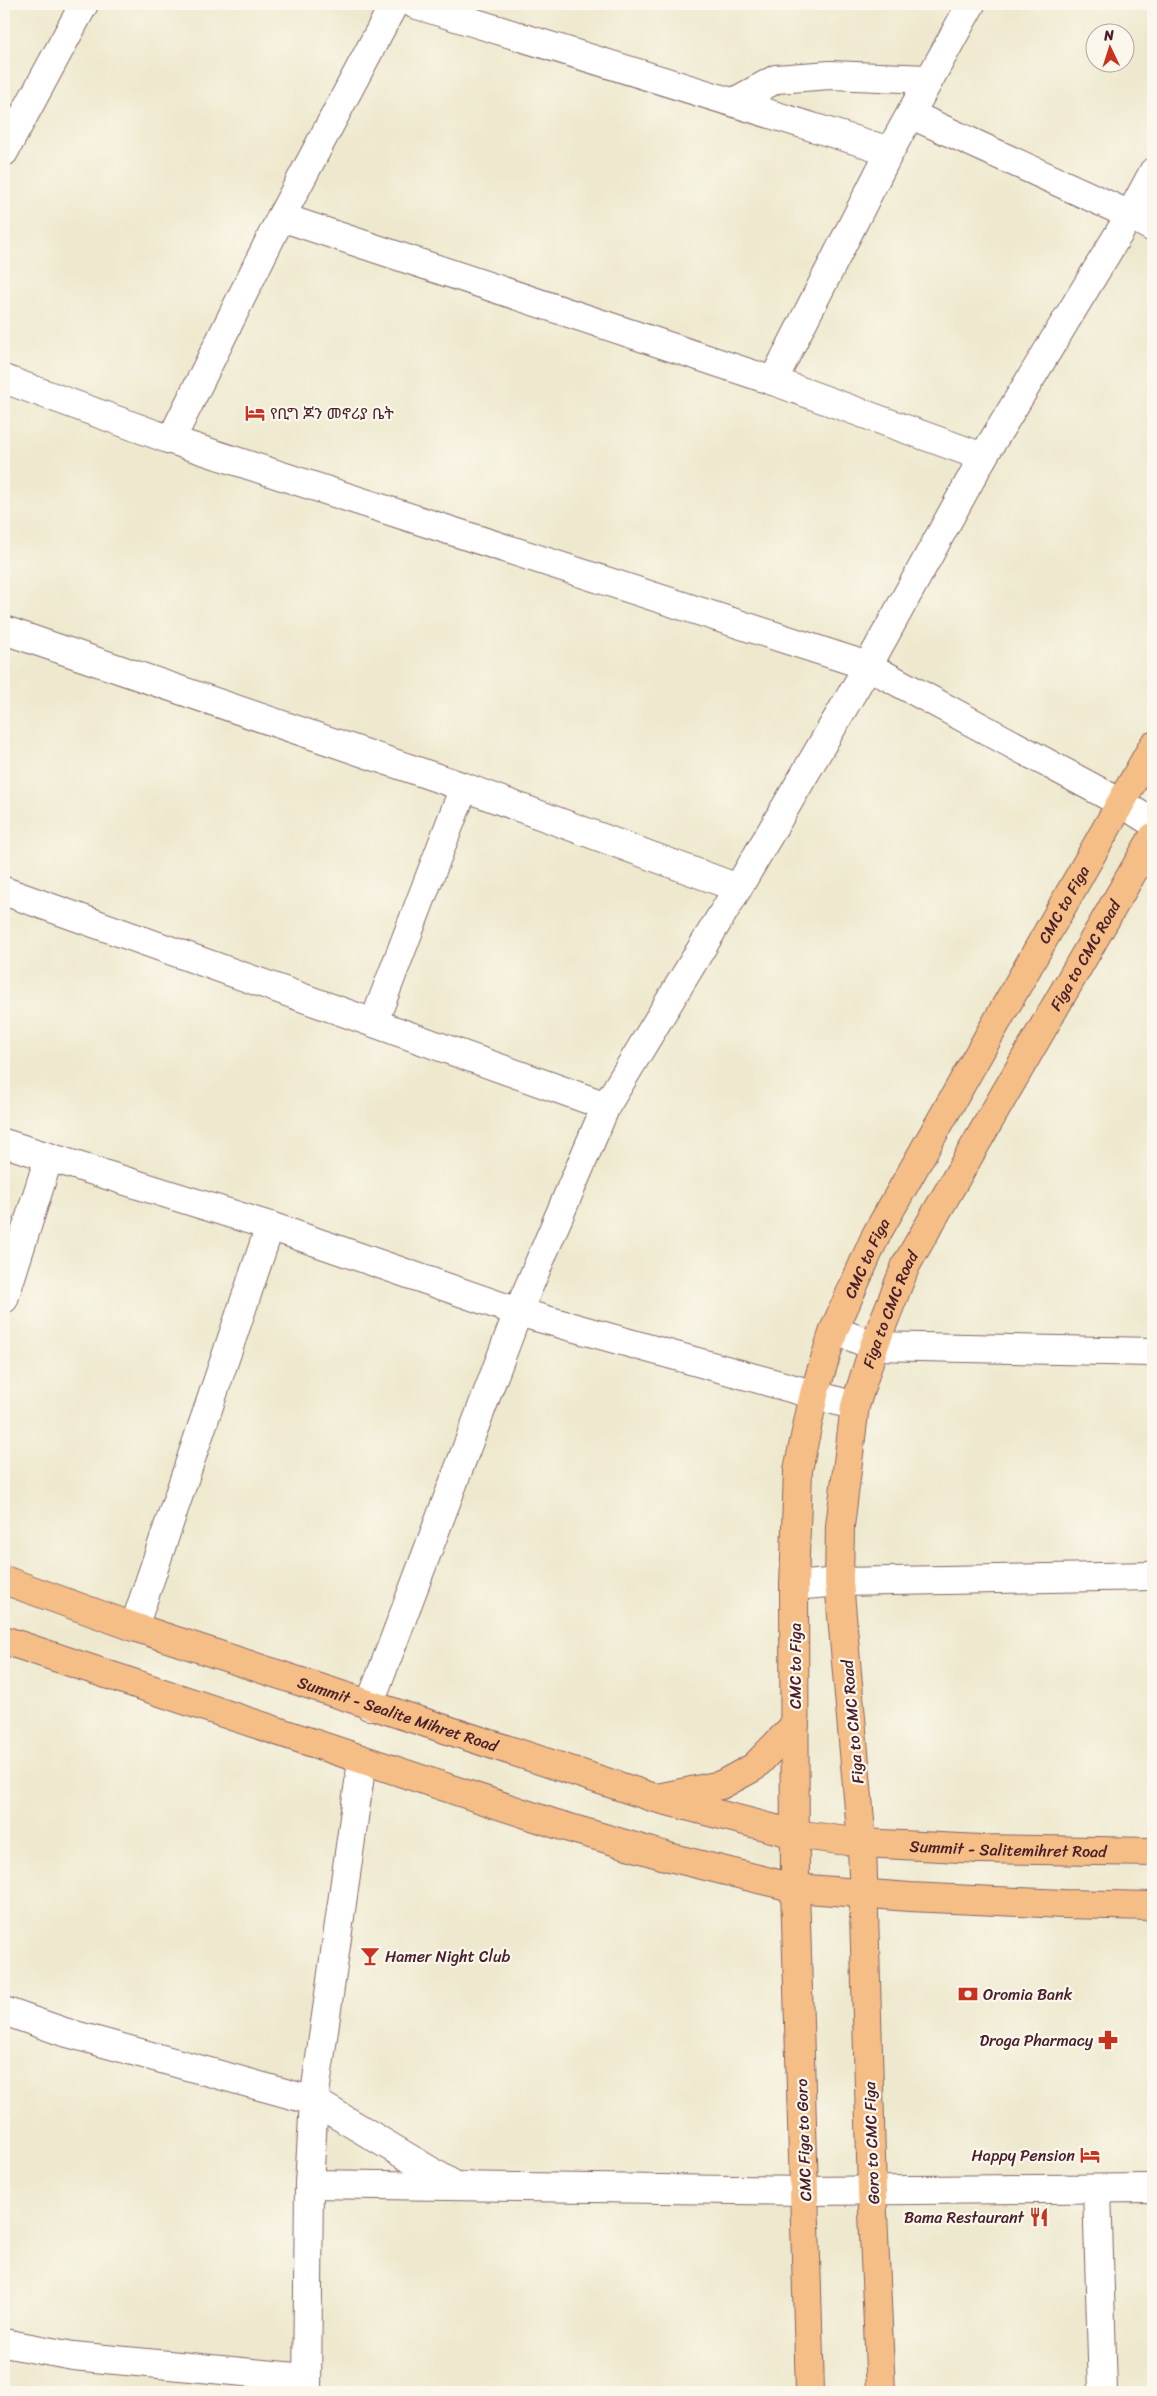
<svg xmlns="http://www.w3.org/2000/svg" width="1157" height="2396" font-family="Sriracha,'Noto Sans Ethiopic',sans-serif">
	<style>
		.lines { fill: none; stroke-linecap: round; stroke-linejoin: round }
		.street-casing { stroke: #836664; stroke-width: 30 }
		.primary-casing { stroke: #836664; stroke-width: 30 }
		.street { stroke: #fff; stroke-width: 28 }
		.primary { stroke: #f6be87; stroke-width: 28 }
		.labels { text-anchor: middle; stroke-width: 4.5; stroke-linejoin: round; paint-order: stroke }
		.poi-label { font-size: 16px; fill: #4a1f2b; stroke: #fbf7ec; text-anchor: start }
		.street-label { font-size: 16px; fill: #4a1f2b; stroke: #fbf7ec }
	</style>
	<rect width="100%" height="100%" fill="#fbf7ec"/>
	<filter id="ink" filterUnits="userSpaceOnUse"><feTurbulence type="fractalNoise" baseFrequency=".02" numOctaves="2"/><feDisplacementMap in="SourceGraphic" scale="10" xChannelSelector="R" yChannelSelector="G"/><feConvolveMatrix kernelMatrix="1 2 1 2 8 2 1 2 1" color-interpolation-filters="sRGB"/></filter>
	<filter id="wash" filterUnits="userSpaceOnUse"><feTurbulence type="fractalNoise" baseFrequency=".0096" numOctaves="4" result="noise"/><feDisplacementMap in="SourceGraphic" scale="20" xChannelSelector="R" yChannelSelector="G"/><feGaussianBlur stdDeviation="1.12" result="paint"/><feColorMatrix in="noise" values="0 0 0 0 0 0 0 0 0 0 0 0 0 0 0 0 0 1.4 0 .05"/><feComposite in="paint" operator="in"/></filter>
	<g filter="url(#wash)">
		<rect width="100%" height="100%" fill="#eee9ce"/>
	</g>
	<g filter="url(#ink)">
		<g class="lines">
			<defs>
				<g id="street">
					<path d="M414,4L890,151"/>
					<path d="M734,102L776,79L830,75L929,79"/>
					<path d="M912,115L1130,215L1153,228"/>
					<path d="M4,152L84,4"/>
					<path d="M281,217L773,381L983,457"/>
					<path d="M4,379L171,440L868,666L1121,803L1153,823"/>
					<path d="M773,381L890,151L971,4"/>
					<path d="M171,440L281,217L394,4"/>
					<path d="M4,630L464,787L738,888"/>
					<path d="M4,891L606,1106"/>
					<path d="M374,1022L464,787"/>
					<path d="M4,1143L270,1226L518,1312L855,1406"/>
					<path d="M4,1299L49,1157"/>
					<path d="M834,1330L874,1346L1153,1352"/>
					<path d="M794,1586L839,1582L1153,1576"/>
					<path d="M134,1627L270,1226"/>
					<path d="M369,1706L518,1312L606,1106L738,888L868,666L983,457L1130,215L1153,172"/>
					<path d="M4,2011L64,2032L314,2101L454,2185"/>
					<path d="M309,2184L805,2191L1153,2188"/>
					<path d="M1097,2189L1103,2392"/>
					<path d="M4,2343L73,2356L307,2378"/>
					<path d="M307,2392L309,2184L314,2101L362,1761"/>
				</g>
				<g id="primary">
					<path id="s1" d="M4,1580L134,1627L655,1798L795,1834L862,1843L980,1849L1153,1852"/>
					<path d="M4,1640L556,1824L669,1857L795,1888L909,1897L1064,1904L1153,1906"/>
					<path d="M662,1797L721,1785L754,1767L795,1725"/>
					<path id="s2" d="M810,2392L795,1888L794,1586L798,1470L814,1394L834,1330L876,1235L1153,746"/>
					<path id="s3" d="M881,2392L872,2191L862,1843L839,1582L840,1526L855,1406L874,1346L906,1265L1153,837"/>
				</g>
			</defs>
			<use href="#street" class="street-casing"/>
			<use href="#primary" class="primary-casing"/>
			<use href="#street" class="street"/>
			<use href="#primary" class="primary"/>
		</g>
	</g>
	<defs>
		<symbol id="hotel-bare" viewBox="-9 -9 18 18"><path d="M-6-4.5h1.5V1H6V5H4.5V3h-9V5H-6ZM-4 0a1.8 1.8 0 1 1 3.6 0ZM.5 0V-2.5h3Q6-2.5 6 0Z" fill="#c8321e" stroke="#fbf7ec" stroke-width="2.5" paint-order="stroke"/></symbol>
		<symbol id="bar-bare" viewBox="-9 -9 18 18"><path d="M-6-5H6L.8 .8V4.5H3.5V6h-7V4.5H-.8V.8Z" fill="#c8321e" stroke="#fbf7ec" stroke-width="2.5" paint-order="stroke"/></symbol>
		<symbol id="bank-bare" viewBox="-9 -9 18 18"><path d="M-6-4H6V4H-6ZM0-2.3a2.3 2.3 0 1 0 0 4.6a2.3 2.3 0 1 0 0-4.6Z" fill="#c8321e" stroke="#fbf7ec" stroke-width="2.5" paint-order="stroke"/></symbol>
		<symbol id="pharmacy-bare" viewBox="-9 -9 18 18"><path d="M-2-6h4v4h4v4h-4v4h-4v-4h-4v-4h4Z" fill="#c8321e" stroke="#fbf7ec" stroke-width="2.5" paint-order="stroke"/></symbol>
		<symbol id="restaurant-bare" viewBox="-9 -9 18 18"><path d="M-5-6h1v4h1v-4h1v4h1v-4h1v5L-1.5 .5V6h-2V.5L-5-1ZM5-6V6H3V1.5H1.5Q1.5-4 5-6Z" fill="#c8321e" stroke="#fbf7ec" stroke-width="2.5" paint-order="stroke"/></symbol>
	</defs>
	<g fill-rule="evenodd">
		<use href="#hotel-bare" x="241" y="399" width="28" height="28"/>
		<use href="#bar-bare" x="356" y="1942" width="28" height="28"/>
		<use href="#bank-bare" x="954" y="1980" width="28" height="28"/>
		<use href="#pharmacy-bare" x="1094" y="2026" width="28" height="28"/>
		<use href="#hotel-bare" x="1076" y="2141" width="28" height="28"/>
		<use href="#restaurant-bare" x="1025" y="2203" width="28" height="28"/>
	</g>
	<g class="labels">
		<g class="poi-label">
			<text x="270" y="419">የቢግ ጆን መኖሪያ ቤት</text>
			<text x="385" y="1962">Hamer Night Club</text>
			<text x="983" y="2000">Oromia Bank</text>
			<text x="1093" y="2046" text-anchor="end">Droga Pharmacy</text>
			<text x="1075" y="2161" text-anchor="end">Happy Pension</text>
			<text x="1024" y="2223" text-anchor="end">Bama Restaurant</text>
		</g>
		<g class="street-label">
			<text dy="6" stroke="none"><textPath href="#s2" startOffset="1551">CMC to Figa</textPath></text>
			<text dy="6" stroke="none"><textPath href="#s3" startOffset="1496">Figa to CMC Road</textPath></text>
			<text dy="6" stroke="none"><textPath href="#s2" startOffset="1146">CMC to Figa</textPath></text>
			<text dy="6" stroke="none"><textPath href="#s3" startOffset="1091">Figa to CMC Road</textPath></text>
			<text transform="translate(795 1666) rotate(-90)" y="6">CMC to Figa</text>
			<text dy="6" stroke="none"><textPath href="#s1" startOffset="416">Summit - Sealite Mihret Road</textPath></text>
			<text transform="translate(852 1722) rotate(-95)" y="6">Figa to CMC Road</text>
			<text dy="6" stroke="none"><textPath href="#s1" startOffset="1045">Summit - Salitemihret Road</textPath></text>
			<text transform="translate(803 2140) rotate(-92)" y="6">CMC Figa to Goro</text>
			<text transform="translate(871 2143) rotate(-92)" y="6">Goro to CMC Figa</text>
		</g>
	</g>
	<rect width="1157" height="2396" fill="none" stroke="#fbf7ec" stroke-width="20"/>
	<g transform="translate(1110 48) rotate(356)"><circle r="24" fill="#fbf7ec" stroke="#b4a19f"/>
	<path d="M0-4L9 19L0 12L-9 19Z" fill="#c8321e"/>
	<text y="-8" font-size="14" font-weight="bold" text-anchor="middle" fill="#4a1f2b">N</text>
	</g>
</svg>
